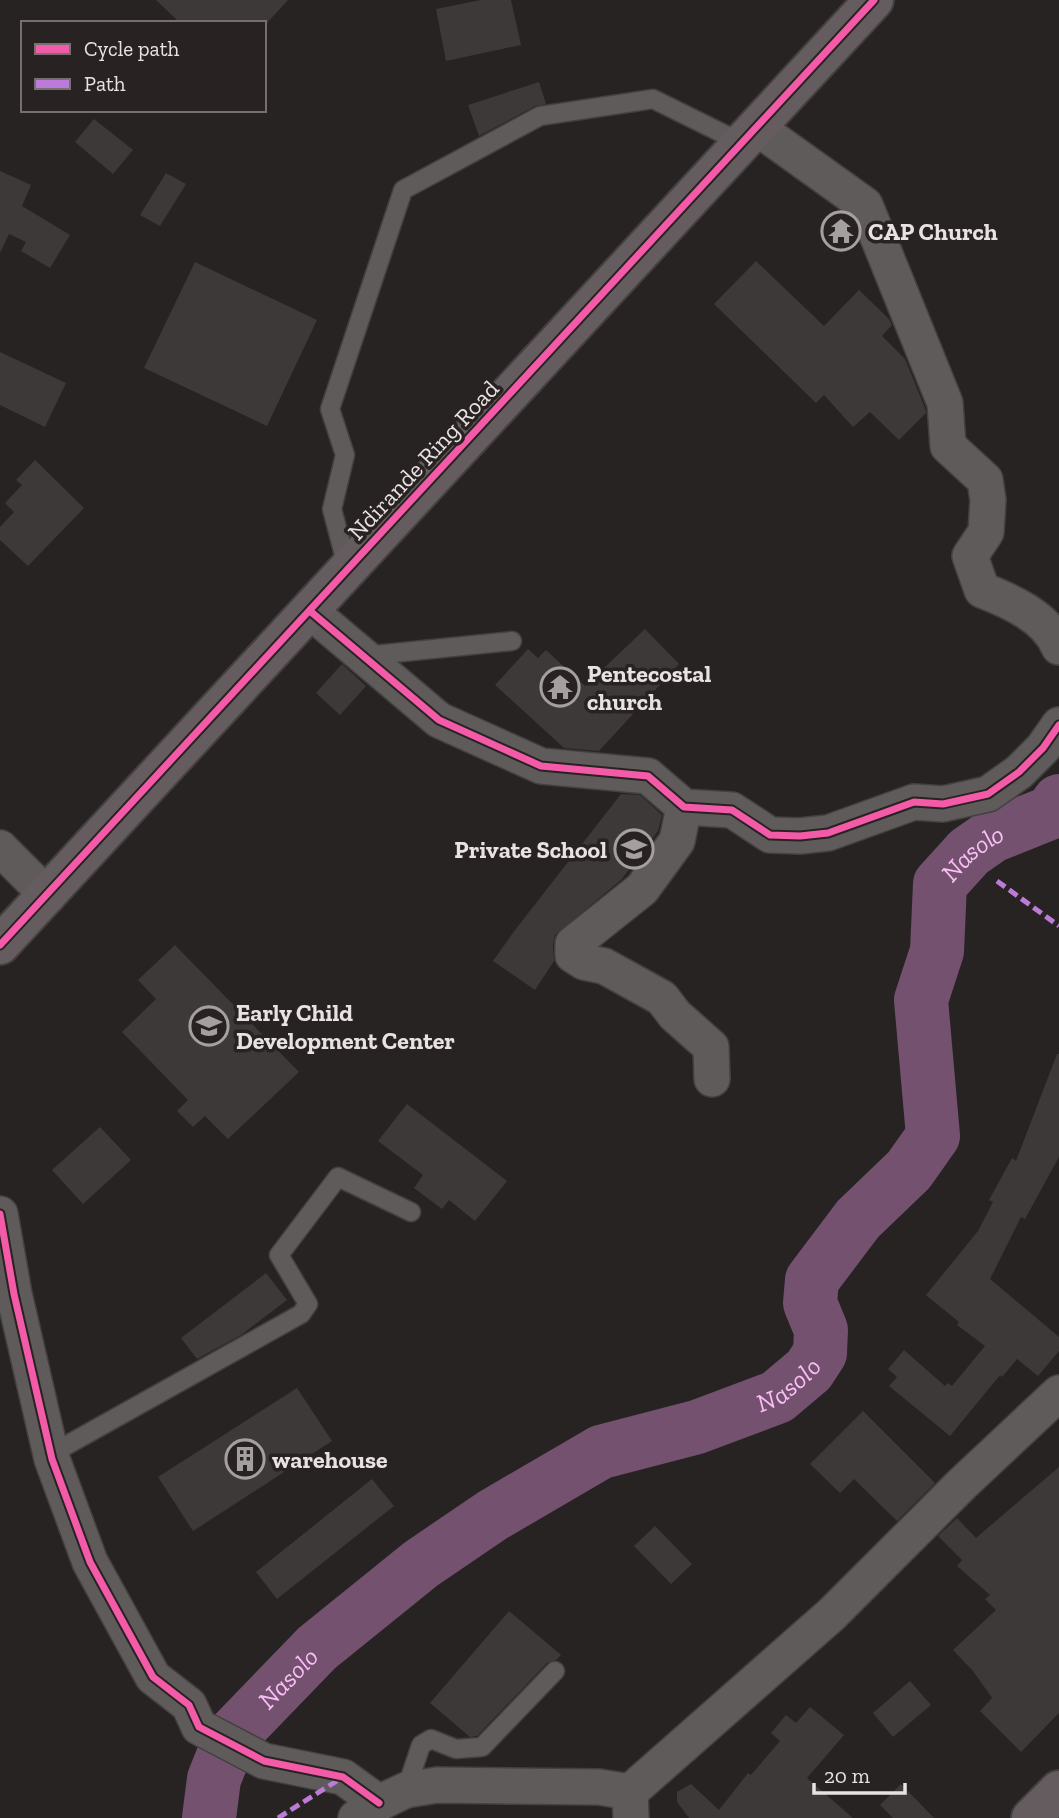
<svg xmlns="http://www.w3.org/2000/svg" width="1059" height="1818" font-family="'Zilla Slab',serif">
<rect width="100%" height="100%" fill="#282323"/>
<g fill="none" stroke-linecap="round" stroke-linejoin="round">
<g stroke="#73516f" stroke-width="54">
<path id="s1" d="M231,1737L317,1648L421,1564L493,1515L601,1452L697,1427L777,1397L809,1370L820,1353L821,1330L810,1303L812,1280L858,1219L909,1170L933,1136L921,1000L937,951L940,884L969,852L992,836L1052,812L1059,801"/>
<polyline points="209,1818 214,1779 226,1749"/>
</g>
</g>
<g fill="#3d3939">
<polygon points="156,0 288,0 267,23 180,23"/>
<polygon points="481,0 511,0 521,45 446,61 436,9"/>
<polygon points="539,82 546,104 535,106 479,136 468,105"/>
<polygon points="94,119 133,150 113,174 75,142"/>
<polygon points="0,171 31,185 22,206 70,235 50,268 21,251 26,242 9,234 0,253"/>
<polygon points="166,173 186,184 160,226 140,215"/>
<polygon points="756,261 824,326 859,290 889,319 892,325 882,336 905,359 925,408 926,413 899,440 870,412 853,427 824,395 816,403 714,304"/>
<polygon points="195,262 317,320 267,426 144,368"/>
<polygon points="0,352 66,383 45,427 0,405"/>
<polygon points="35,460 84,508 28,566 0,540 0,527 14,512 5,503 22,485 16,480"/>
<polygon points="645,629 679,664 599,751 564,748 495,685 528,649 538,658 546,650 585,686"/>
<polygon points="342,664 366,686 340,715 316,693"/>
<polygon points="621,794 640,795 662,815 658,831 621,880 555,935 553,944 554,961 535,990 493,961 515,930"/>
<polygon points="175,945 299,1072 228,1139 205,1116 193,1127 177,1111 188,1100 122,1032 156,999 138,980"/>
<polygon points="1057,1054 1059,1054 1059,1157 1025,1219 1021,1217 990,1279 1059,1337 1059,1351 1038,1376 1017,1359 1002,1377 1000,1375 950,1436 889,1386 897,1377 888,1369 904,1350 945,1386 948,1383 952,1386 985,1346 957,1325 959,1322 926,1295 978,1231 993,1202 989,1200 1012,1158 1016,1161"/>
<polygon points="407,1104 507,1181 475,1221 449,1200 442,1209 414,1188 423,1175 378,1141"/>
<polygon points="100,1127 131,1160 83,1204 52,1170"/>
<polygon points="266,1273 287,1300 241,1335 197,1359 181,1338"/>
<polygon points="297,1388 332,1441 193,1531 158,1477"/>
<polygon points="863,1411 935,1483 897,1521 854,1479 840,1493 810,1464"/>
<polygon points="1059,1467 1059,1713 1021,1752 980,1711 992,1698 973,1671 953,1650 996,1610 985,1599 990,1595 957,1566 962,1560 938,1536 957,1518 976,1538"/>
<polygon points="372,1479 394,1506 277,1599 256,1572"/>
<polygon points="655,1526 692,1564 671,1584 634,1546"/>
<polygon points="509,1611 561,1655 556,1660 547,1663 477,1736 470,1737 430,1703"/>
<polygon points="910,1681 931,1705 893,1737 873,1713"/>
<polygon points="810,1707 844,1735 807,1778 853,1818 689,1818 677,1802 677,1792 691,1784 719,1810 748,1773 751,1775 780,1741 771,1733 786,1715 796,1723"/>
<polygon points="901,1784 934,1818 893,1818 880,1805"/>
</g>
<g fill="none" stroke-linecap="round" stroke-linejoin="round">
<g stroke="#444040" stroke-width="21">
<g id="lane">
<polyline points="348,570 332,509 345,455 330,409 403,190 540,116 653,99 742,143"/>
<polyline points="364,656 512,641"/>
<polyline points="51,1454 301,1314 308,1304 279,1255 338,1177 411,1212"/>
<polyline points="406,1790 421,1745 431,1739 456,1749 482,1747 555,1671"/>
</g>
</g>
<g stroke="#444040" stroke-width="38">
<g id="street">
<path d="M756,127L865,205L945,403L948,446L985,480L988,500L986,532L970,556L982,590C1010,601 1047,617 1059,647"/>
<polyline points="310,611 439,720 541,766 648,776 684,807 732,810 770,835 800,836 828,833 914,802 943,804 988,794 1019,772 1043,748 1059,725"/>
<polyline points="684,807 677,841 642,889 573,944 573,955 584,962 604,966 662,998 675,1015 711,1047 712,1079"/>
<polyline points="0,848 48,896"/>
<polyline points="0,1214 14,1294 52,1459 90,1562 153,1677 189,1705 199,1727 264,1761 343,1777 379,1803"/>
<polyline points="356,1818 379,1803 406,1790 437,1785 599,1787 630,1792"/>
<polyline points="631,1818 630,1792 832,1614 962,1484 1059,1393"/>
</g>
</g>
<g stroke="#444040" stroke-width="42">
<g id="secondary">
<polyline points="0,945 874,0"/>
<polyline points="1031,1818 1059,1790"/>
</g>
</g>
<use href="#lane" stroke="#5f5b5b" stroke-width="18"/>
<use href="#street" stroke="#5f5b5b" stroke-width="35"/>
<use href="#secondary" stroke="#645c5e" stroke-width="38"/>
<g stroke="#bd7bd9" stroke-width="5" stroke-dasharray="10 5" stroke-linecap="butt">
<polyline points="997,881 1059,926"/>
<polyline points="278,1818 343,1777"/>
</g>
<g stroke="#292222" stroke-width="11">
<g id="cycleway">
<polyline points="310,611 439,720 541,766 648,776 684,807 732,810 770,835 800,836 828,833 914,802 943,804 988,794 1019,772 1043,748 1059,725"/>
<polyline points="0,945 874,0"/>
<polyline points="0,1214 14,1294 52,1459 90,1562 153,1677 189,1705 199,1727 264,1761 343,1777 379,1803"/>
</g>
</g>
<use href="#cycleway" stroke="#f35aa7" stroke-width="7"/>
</g>
<defs>
<g id="temple-ring" transform="scale(2.0125)"><circle r="9.5" fill="#292222" stroke="#a5a0a0" stroke-width="1.5"/><path d="M0-6L5-2H3V0L6.5 2.5H4V6H1.5V3h-3V6H-4V2.5H-6.5L-3 0V-2H-5Z" fill="#a5a0a0"/></g>
<g id="school-ring" transform="scale(2.0125)"><circle r="9.5" fill="#292222" stroke="#a5a0a0" stroke-width="1.5"/><path d="M0-5L7-2L0 1L-7-2ZM-4 1L0 2.5L4 1V4Q0 6-4 4Z" fill="#a5a0a0"/></g>
<g id="building-ring" transform="scale(2.0125)"><circle r="9.5" fill="#292222" stroke="#a5a0a0" stroke-width="1.5"/><path d="M-4-6H4V6H1V3H-1V6H-4ZM-2.5-4.3h1.7v1.8h-1.7ZM.8-4.3h1.7v1.8H.8ZM-2.5-1h1.7V.8h-1.7ZM.8-1h1.7V.8H.8Z" fill="#a5a0a0"/></g>
</defs>
<g fill-rule="evenodd">
<use href="#temple-ring" x="841" y="231"/>
<use href="#temple-ring" x="560" y="687"/>
<use href="#school-ring" x="634" y="849"/>
<use href="#school-ring" x="209" y="1026"/>
<use href="#building-ring" x="245" y="1459"/>
</g>
<g text-anchor="middle" dominant-baseline="central" stroke-width="7" stroke-linejoin="round" paint-order="stroke">
<g font-size="24" font-weight="bold" fill="#e8e3e3" stroke="#292222" text-anchor="start">
<text x="868" y="231">CAP Church</text>
<text x="587" y="673">Pentecostal<tspan x="587" dy="28">church</tspan></text>
<text x="607" y="849" text-anchor="end">Private School</text>
<text x="236" y="1012">Early Child<tspan x="236" dy="28">Development Center</tspan></text>
<text x="272" y="1459">warehouse</text>
</g>
<g font-size="24" fill="#e8e3e3" stroke="#292222">
<text transform="translate(423 460) rotate(-47)">Ndirande Ring Road</text>
</g>
<g font-size="26" font-style="italic" fill="#f9bef5" stroke="#292222">
<text stroke="none"><textPath href="#s1" startOffset="1281">Nasolo</textPath></text>
<text stroke="none"><textPath href="#s1" startOffset="670">Nasolo</textPath></text>
<text stroke="none"><textPath href="#s1" startOffset="82">Nasolo</textPath></text>
</g>
</g>
<rect x="21" y="21" width="245" height="91" fill="#292222" stroke="#756f6f" stroke-width="2"/>
<rect x="35" y="44" width="35" height="10" fill="#f35aa7" stroke="#756f6f" stroke-width="2"/>
<text x="84" y="56" font-size="21" fill="#e8e3e3">Cycle path</text>
<rect x="35" y="79" width="35" height="10" fill="#bd7bd9" stroke="#756f6f" stroke-width="2"/>
<text x="84" y="91" font-size="21" fill="#e8e3e3">Path</text>
<path d="M814 1783v10h91v-10" fill="none" stroke="#e8e3e3" stroke-width="3.5"/>
<text x="824" y="1783" font-size="21" fill="#e8e3e3" stroke="#292222" stroke-width="5" paint-order="stroke">20 m</text>
</svg>
